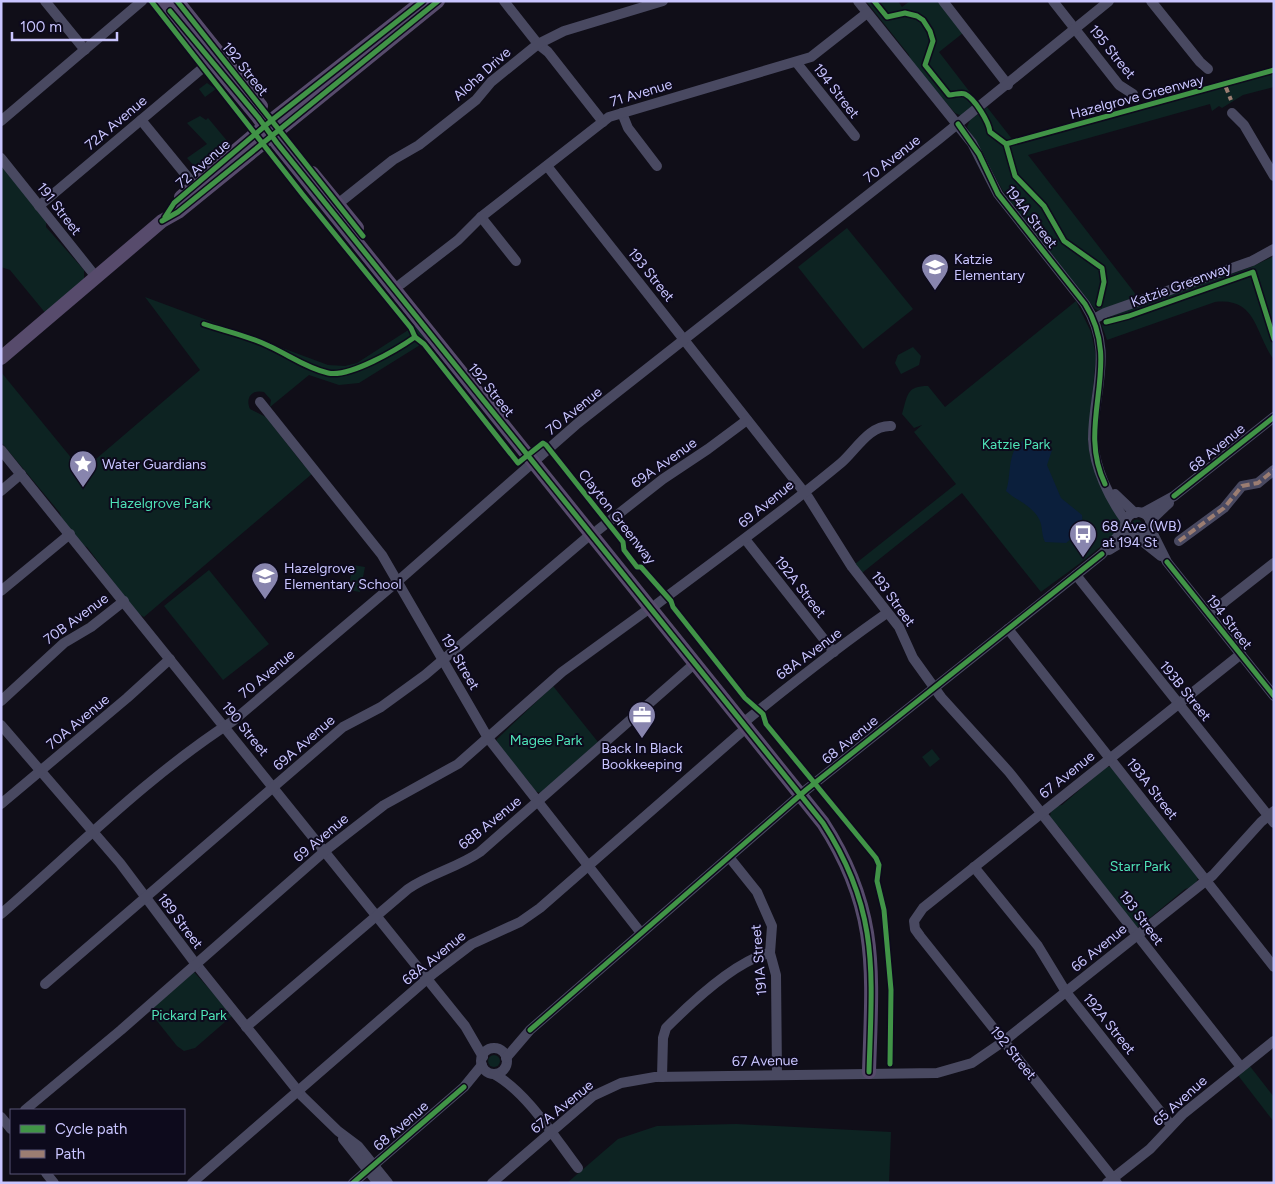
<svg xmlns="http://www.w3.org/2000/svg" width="1275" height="1184" font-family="Figtree,sans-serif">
<rect width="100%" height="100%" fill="#100e18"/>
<g fill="#0d2322">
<polygon points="866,1 898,1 902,7 910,1 938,1 963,33 939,52 979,104 962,116 955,113 910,61 909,55"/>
<polygon points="1274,67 1274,87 1243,95 1222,108 1219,106 1212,111 1210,104 1028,155 1137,296 1099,311 1095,309 1007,198 967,127 970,120 987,107 1012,139"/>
<polygon points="207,83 216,89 205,97 199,89"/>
<polygon points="200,116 206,120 208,118 228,142 198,167 195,167 187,158 207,144 187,123"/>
<polygon points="1,164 46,222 46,227 84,270 84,279 47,315 10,270 1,267"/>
<polygon points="847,228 913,309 863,349 798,267"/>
<path d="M1274,256V360C1255,334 1257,297 1215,302L1107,340L1102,326L1104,318L1251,267Z"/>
<path d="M145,297L328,365L345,366L357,363L416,325L428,340L359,383L339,385L309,375L270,407L271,400L264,392C252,389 245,398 250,409L266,417L302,463L313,473L144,617L137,613L87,547L82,545L61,517L60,513L1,442V372L82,471L200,370Z"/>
<path d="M1076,301L1091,332L1096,356L1088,440L1090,455L1099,483L1122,521C1119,538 1058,579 1041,592L962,493L862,573L855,564L956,484L914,432L922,425L914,428L902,414C908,395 906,386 928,386L945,407Z"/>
<polygon points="913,347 921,356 919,365 901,374 895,363 898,355"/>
<circle cx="1137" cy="525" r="5.5"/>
<polygon points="353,565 365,567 360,592 348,590"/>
<polygon points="209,570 269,644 223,680 164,606"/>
<polygon points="553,686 598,742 541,793 534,791 529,782 496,743 497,739"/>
<polygon points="932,749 940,759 930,767 922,757"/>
<path d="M1106,767H1111L1198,877C1197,885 1192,887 1185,889L1139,927H1136L1059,827L1050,818C1050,810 1054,806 1062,805Z"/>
<polygon points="194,972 233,1015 195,1048 184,1051 177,1046 149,1011"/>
<circle cx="494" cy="1061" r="6"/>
<polygon points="1249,1065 1274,1097 1274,1122 1237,1074"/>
<polygon points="736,1124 891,1132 889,1183 567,1183 618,1139 657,1126"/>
</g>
<path fill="#0b1f3c" d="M1025,440C1036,441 1046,438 1052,450L1047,465L1061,498L1082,515L1083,529L1066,543L1045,542C1041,534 1043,526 1039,519C1032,505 1015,500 1006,491C1012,476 1006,448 1025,440Z"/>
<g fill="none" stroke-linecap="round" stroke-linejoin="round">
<g stroke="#494961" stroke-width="10">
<polyline points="45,1 85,50"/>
<polyline points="504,1 538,44 548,52 603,122"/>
<path d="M858,1L972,143L998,194L1085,304C1115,351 1093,389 1093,439C1094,467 1109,498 1126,521"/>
<polyline points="943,1 1008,85"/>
<polyline points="1053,1 1119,85 1133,94"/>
<polyline points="1151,1 1200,62 1208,69"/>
<polyline points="796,62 855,136"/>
<polyline points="622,113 628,128 657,166"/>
<polyline points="1232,113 1244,125 1274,176"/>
<polyline points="141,120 195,186"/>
<polyline points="1,121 142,1"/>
<polyline points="1,158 96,277"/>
<polyline points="547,166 808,497 852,567 899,627 913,658 941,697 1009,772 1241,1067"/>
<polyline points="339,203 393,160 419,145 476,100 491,82 538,44 564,31 663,1"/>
<polyline points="39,206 211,61"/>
<polyline points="481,217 516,261"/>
<polyline points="401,284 458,240 481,217 609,117 811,57 867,13"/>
<polyline points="1094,319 1105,313 1252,261 1274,249"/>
<polyline points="260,402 382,555 488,738 641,933"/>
<polyline points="1,450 465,1026 483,1057"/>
<polyline points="1,491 21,474"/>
<polyline points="1115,494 1135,513"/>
<circle cx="1138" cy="525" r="13"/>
<polyline points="1143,513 1174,496 1274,417"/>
<polyline points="1150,521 1169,503"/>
<polyline points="1150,528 1167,562 1274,696"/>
<polyline points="598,530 663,479 708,449 747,420"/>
<polyline points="1137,537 1161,556"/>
<polyline points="745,539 834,652"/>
<polyline points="1179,541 1224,508 1242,486 1258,483 1274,470"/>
<polyline points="1109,550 1132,536"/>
<polyline points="1076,575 1274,823"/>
<polyline points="1,591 70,534"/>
<path d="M657,604C718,558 781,513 841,463C856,450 869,425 891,426"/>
<polyline points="1209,614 1274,563"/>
<polyline points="1008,629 1274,967"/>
<polyline points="1,701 64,643 91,627 124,601"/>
<path d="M748,719C794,682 839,646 887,613"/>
<polyline points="1,725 120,863 195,963 302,1096 338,1131 358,1146 388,1183"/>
<polyline points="1,804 127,698 170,659"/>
<polyline points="729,857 757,892 772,926 770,953 776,975 777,1074"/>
<polyline points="974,867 1038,946 1066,992 1171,1125"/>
<path d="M1,914C76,849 149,775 233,721L398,581L578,423L939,139L1109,1"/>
<polyline points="45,984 343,727 381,707 425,675 591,534"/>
<path d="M246,1027L408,889C431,873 457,868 480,852L694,664"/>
<circle cx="494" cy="1061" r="13"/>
<polyline points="506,1058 530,1030 806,790 1076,575 1102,554 1125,528"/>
<path d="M494,1074C527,1092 555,1138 578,1168"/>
<path d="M662,1077L663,1038L666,1028C690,1004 736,960 770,953"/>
<polyline points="25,1110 121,1030 326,850 384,805 458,764 562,672 650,608"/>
<polyline points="1,1117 11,1129"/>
<polyline points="343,1139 378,1183"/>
<polyline points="46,1173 54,1183"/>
<polyline points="192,1183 434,973 472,944 520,922 540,908 746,728"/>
<polyline points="353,1183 464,1087 482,1065"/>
<polyline points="492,1183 593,1096 621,1083 655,1077 937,1073 972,1063 1004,1041 1213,875 1261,822 1274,811"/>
<polyline points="1107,1183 1150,1149 1183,1114 1274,1041"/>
<polyline points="1117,1183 920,936 915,929 914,921 923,908 1241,654"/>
</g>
<g stroke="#574b6c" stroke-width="14">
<path d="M162,1L258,117L277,143L823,823C880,911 872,973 869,1072"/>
<polyline points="177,1 261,106"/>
<polyline points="312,173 357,228"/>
<polyline points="181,197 272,120 423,1"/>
<polyline points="1,358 162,221 178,212 438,1"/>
</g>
<g stroke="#9b7d72" stroke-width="4" stroke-dasharray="8 4" stroke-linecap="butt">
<polyline points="1225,85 1231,100"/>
<polyline points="1179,541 1224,508 1242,486 1258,483 1274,470"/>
</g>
<g stroke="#0d0a1c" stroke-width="8">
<g id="cycleway">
<polyline points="151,1 303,195 411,328 415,337 424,344 518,463 543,443 546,445 623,542 624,550 637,567 641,567 671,601 673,607 745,698 763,714 766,724 876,858 879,865 877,881 884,910 891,990 890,1064"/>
<polyline points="177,1 363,236"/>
<path d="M874,1L887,17L905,13L917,16L923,20L930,31L933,41L925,65L949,95C954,95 961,92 965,94C975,99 989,122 990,132L1006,144L1015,176L1044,206L1064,241L1102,268L1104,282L1099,304"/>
<path d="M170,11L258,117L277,143L823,823C880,911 872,973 869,1072"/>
<path d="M958,124L979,154L998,194L1085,304C1124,365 1075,422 1105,484"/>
<polyline points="1006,144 1274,70"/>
<polyline points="165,217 174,203 272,120 423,1"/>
<polyline points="162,221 178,212 438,1"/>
<polyline points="1106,322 1129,316 1253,272 1274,339"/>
<path d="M204,324C225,331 249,336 269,346C289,355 306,368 328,373C349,378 398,349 415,337"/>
<polyline points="1174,496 1274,417"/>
<polyline points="1167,562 1274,696"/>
<polyline points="530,1030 806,790 1102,554"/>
<polyline points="353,1183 464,1087"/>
</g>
</g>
<use href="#cycleway" stroke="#419447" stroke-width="5"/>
</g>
<defs>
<g id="school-pin" transform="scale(1.4375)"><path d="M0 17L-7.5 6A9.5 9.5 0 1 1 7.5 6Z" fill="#8885ae" stroke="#0d0a1c"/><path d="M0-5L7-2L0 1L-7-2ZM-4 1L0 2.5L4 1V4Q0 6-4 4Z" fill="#fff"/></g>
<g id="sight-pin" transform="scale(1.4375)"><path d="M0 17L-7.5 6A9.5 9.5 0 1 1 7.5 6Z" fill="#8885ae" stroke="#0d0a1c"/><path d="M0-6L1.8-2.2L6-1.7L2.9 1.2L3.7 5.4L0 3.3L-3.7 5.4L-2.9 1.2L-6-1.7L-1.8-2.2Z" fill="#fff"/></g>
<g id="bus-pin" transform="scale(1.4375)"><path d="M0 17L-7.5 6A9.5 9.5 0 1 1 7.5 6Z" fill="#8885ae" stroke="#0d0a1c"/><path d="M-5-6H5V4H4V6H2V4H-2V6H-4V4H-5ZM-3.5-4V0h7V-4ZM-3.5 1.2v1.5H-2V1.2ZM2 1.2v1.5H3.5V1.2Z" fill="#fff"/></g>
<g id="office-pin" transform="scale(1.4375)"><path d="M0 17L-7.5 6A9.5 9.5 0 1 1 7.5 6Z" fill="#8885ae" stroke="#0d0a1c"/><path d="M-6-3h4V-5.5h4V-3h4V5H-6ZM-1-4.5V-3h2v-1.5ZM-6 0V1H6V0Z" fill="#fff"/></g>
</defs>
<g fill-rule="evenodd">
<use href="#school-pin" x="935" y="267"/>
<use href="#sight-pin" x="83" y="464"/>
<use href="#bus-pin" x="1083" y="534"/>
<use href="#school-pin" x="265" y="576"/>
<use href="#office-pin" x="642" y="715"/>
</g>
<g text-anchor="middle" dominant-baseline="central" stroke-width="4" stroke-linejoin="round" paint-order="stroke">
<g font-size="14" fill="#c9c5ff" stroke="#0d0a1c">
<text transform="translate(1112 52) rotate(51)">195 Street</text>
<text transform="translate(245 69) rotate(51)">192 Street</text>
<text transform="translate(482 74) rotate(-42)">Aloha Drive</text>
<text transform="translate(836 91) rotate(52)">194 Street</text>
<text transform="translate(641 93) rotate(-17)">71 Avenue</text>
<text transform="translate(1137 97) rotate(-15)">Hazelgrove Greenway</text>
<text transform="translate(116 123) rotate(-40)">72A Avenue</text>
<text transform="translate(892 159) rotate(-38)">70 Avenue</text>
<text transform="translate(203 164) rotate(-41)">72 Avenue</text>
<text transform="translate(59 209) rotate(52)">191 Street</text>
<text transform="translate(1031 217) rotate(52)">194A Street</text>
<text transform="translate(651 275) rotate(51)">193 Street</text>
<text transform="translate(1181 285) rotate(-20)">Katzie Greenway</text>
<text transform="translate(491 390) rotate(51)">192 Street</text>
<text transform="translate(574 411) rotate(-39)">70 Avenue</text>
<text transform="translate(1217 448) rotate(-39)">68 Avenue</text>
<text transform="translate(664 463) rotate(-35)">69A Avenue</text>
<text transform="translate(766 504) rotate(-39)">69 Avenue</text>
<text transform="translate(617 517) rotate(52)">Clayton Greenway</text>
<text transform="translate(800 587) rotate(52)">192A Street</text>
<text transform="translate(893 599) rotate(54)">193 Street</text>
<text transform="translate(76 619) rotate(-36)">70B Avenue</text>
<text transform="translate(1229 622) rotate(52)">194 Street</text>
<text transform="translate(809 654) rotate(-36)">68A Avenue</text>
<text transform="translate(460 662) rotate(60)">191 Street</text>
<text transform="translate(267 674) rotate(-40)">70 Avenue</text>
<text transform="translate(1185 691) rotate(51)">193B Street</text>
<text transform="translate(78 722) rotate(-40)">70A Avenue</text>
<text transform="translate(245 729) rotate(51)">190 Street</text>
<text transform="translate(850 740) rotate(-39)">68 Avenue</text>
<text transform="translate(304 743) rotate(-41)">69A Avenue</text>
<text transform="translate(1067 775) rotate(-39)">67 Avenue</text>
<text transform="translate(1152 789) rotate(52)">193A Street</text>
<text transform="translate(490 823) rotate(-39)">68B Avenue</text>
<text transform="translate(321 838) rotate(-40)">69 Avenue</text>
<text transform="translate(1141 918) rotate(53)">193 Street</text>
<text transform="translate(180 921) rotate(53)">189 Street</text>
<text transform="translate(1099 948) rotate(-39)">66 Avenue</text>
<text transform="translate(434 958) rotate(-39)">68A Avenue</text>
<text transform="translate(759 960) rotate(-95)">191A Street</text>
<text transform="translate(1109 1024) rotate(51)">192A Street</text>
<text transform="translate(1013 1053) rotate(51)">192 Street</text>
<text transform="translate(765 1061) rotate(-1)">67 Avenue</text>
<text transform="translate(1180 1101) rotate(-42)">65 Avenue</text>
<text transform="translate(562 1107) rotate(-39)">67A Avenue</text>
<text transform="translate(401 1126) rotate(-41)">68 Avenue</text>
</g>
<g font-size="14" fill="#c9c5ff" stroke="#0d0a1c" text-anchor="start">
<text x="954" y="259">Katzie<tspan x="954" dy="16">Elementary</tspan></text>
<text x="102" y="464">Water Guardians</text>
<text x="1102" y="526">68 Ave (WB)<tspan x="1102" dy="16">at 194 St</tspan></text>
<text x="284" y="568">Hazelgrove<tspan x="284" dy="16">Elementary School</tspan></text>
<text x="642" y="748" text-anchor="middle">Back In Black<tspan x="642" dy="16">Bookkeeping</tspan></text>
</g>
<g font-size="14" fill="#4ee2b7" stroke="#0d0a1c">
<text x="1016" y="444">Katzie Park</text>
<text x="160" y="503">Hazelgrove Park</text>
<text x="546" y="740">Magee Park</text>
<text x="1140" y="866">Starr Park</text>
<text x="189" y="1015">Pickard Park</text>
</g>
</g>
<rect width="1275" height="1184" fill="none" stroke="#c9c5ff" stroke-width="5"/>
<rect x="10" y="1109" width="175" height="65" fill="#0d0a1c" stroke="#585577"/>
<rect x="20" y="1125" width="25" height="8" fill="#419447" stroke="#585577"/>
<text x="55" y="1134" font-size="15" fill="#c9c5ff">Cycle path</text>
<rect x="20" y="1150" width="25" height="8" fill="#9b7d72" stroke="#585577"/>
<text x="55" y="1159" font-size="15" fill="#c9c5ff">Path</text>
<path d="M12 32v8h105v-8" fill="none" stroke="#c9c5ff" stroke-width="2.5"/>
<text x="20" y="32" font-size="15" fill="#c9c5ff" stroke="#0d0a1c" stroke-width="4" paint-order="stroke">100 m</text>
</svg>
